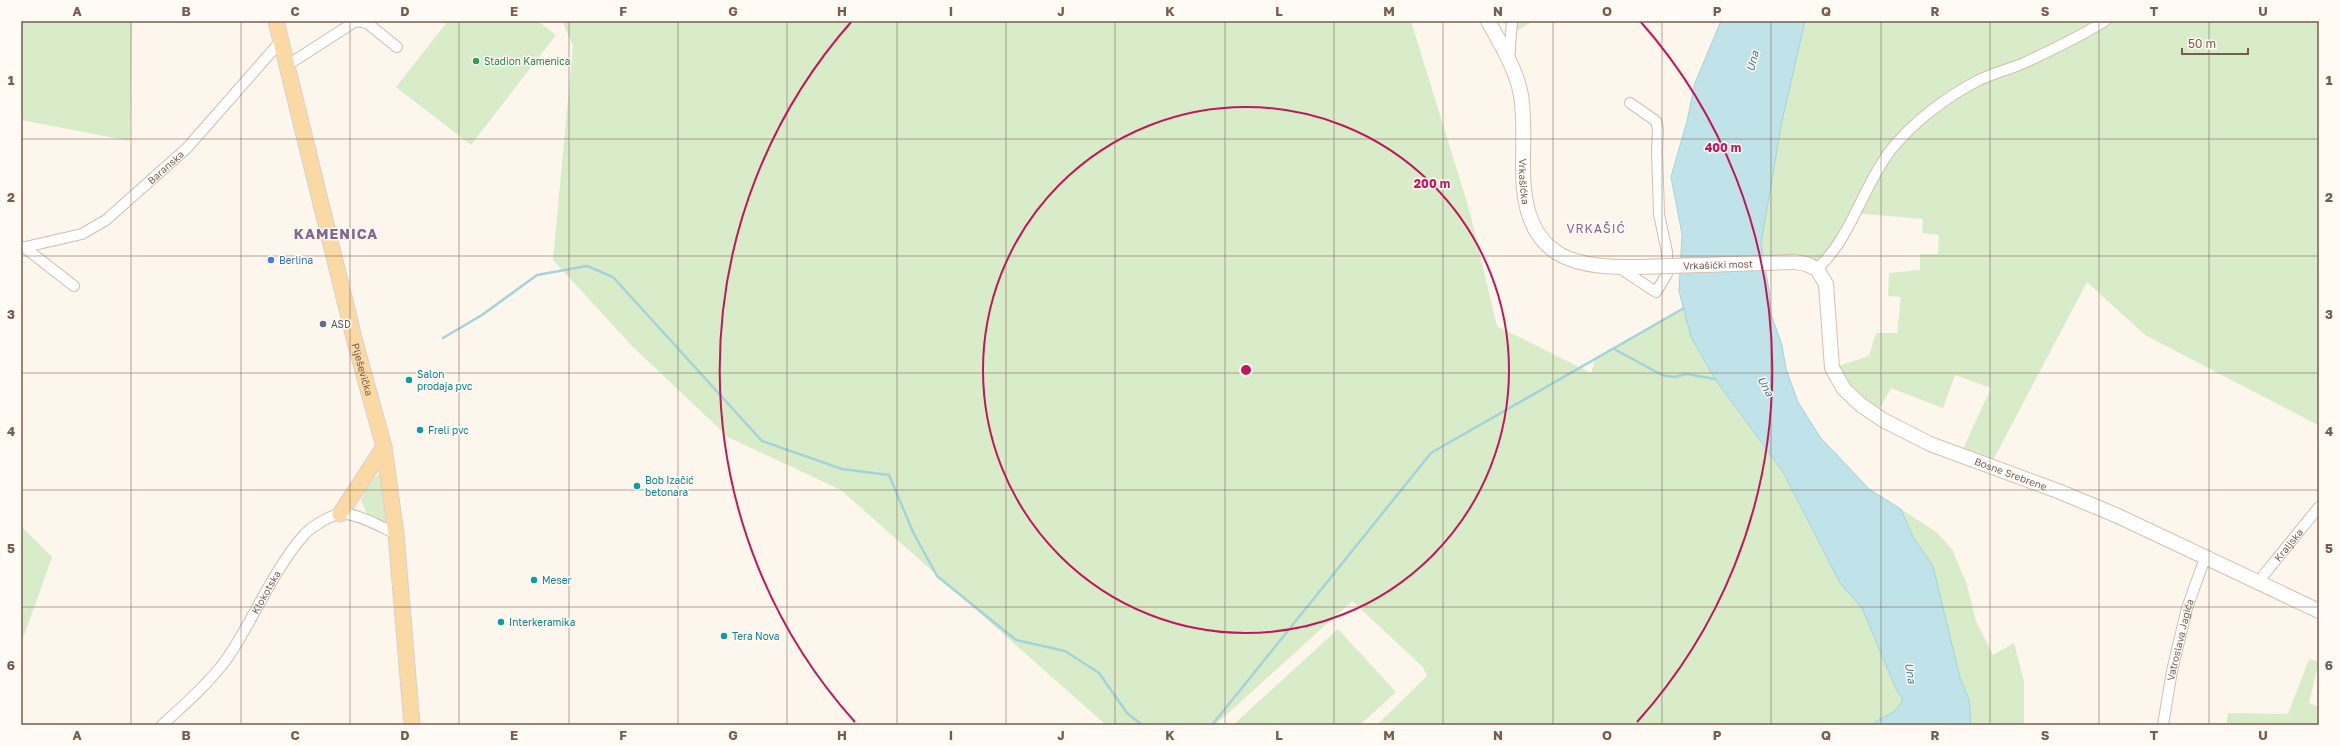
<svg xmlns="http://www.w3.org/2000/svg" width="2340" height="746" font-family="'Golos Text',sans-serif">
<rect width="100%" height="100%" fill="#fdf6ec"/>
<g fill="#d8ecc9">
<polygon points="21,21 132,21 130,141 21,120"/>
<polygon points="448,21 538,21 556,35 471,145 396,87"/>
<polygon points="562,21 1411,21 1469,209 1497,326 1591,373 1596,358 1684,308 1691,337 1715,379 1783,472 1840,583 1862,608 1896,689 1903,700 1895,711 1875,722 1874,725 1377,725 1427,676 1423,667 1352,601 1215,725 1106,725 841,490 728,437 633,347 553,260 573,46"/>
<polygon points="1512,21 1533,21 1512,34"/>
<polygon points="1805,21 2319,21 2318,425 2145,335 2087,282 1990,466 1960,455 1991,388 1955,375 1943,408 1891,388 1876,415 1832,368 1869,356 1876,333 1897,333 1901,297 1888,296 1889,273 1920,270 1920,254 1938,254 1939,235 1922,233 1923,219 1854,213 1817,269 1760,264 1761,245 1782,121"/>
<polygon points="381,472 389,528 368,516 361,500 369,483"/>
<polygon points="1901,509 1936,532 1952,549 1967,585 1976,621 1993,655 2014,643 2024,682 2024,725 1971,725 1969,699 1960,678 1933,566 1913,537"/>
<polygon points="21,526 52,557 21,644"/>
<polygon points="1338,629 1396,692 1360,725 1233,725"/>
<polygon points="2309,659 2319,662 2309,703 2319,707 2319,725 2226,725 2228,713 2288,714"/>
</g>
<polygon fill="#bfe3e8" stroke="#a5d3da" points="1721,21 1805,21 1782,121 1761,244 1769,290 1771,314 1782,345 1786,369 1798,402 1820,437 1869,489 1901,509 1913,537 1933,566 1960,678 1969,699 1971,725 1874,725 1875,722 1895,711 1903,700 1896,689 1862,608 1840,583 1783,472 1715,379 1691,337 1679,291 1682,234 1671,177 1687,121 1695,83"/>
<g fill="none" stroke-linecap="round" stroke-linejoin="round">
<g stroke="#a5d3da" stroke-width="2.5">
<polyline points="443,338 482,315 537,275 587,266 613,277 762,441 842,469 889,475 913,532 937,576 1016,640 1065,651 1099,673 1127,713 1142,725"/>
<polyline points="1614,349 1662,375 1674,377 1687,374 1715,379"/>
<polyline points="1212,725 1431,453 1684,308"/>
</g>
<g stroke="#d1beb0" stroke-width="12">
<g id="street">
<polyline points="357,21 367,23 397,47"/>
<polyline points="1509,61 1512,21"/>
<polyline points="286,66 356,21"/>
<polyline points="24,247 74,286"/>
<path id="s1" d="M21,248L82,234L106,220L187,148L280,42"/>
<polyline points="1618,267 1656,292 1667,274 1667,252 1659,214 1657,151 1658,129 1656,121 1630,103"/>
<path d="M1817,269C1851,238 1862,188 1890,151C1912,123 1947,96 1979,80C1994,73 2010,69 2024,63C2052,50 2079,37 2105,21"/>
<path id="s2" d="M2258,582L2319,507"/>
<path id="s3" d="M162,725C184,705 208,684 226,660C253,621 272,572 303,536C311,527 327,517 339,514C354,511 383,528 396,534"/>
<path id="s4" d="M2163,725L2172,671L2187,608L2205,558"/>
</g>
</g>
<g stroke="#d6c0b0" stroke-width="16">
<g id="secondary">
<path id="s5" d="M1488,21C1501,44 1516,69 1521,95C1526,127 1521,158 1524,189C1531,261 1579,268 1640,267"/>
<path id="s6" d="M1795,262L1806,264L1817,269L1826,284L1832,368L1844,389L1861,405L1883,420L1930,444L2058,491L2118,516L2319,611"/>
</g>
</g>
<g stroke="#dad1cd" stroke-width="17">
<g id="primary">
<path id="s7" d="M276,21L355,342L384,447L396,534L412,725"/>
<polyline points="340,514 384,447"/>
</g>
</g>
<use href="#street" stroke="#fff" stroke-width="10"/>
<use href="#secondary" stroke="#fff" stroke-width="14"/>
<use href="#primary" stroke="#fbd9a5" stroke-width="15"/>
<g stroke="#d6c0b0" stroke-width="16" stroke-linecap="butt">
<g id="secondary-bridge">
<path id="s8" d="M1640,267L1795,262"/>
</g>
</g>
<use href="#secondary-bridge" stroke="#fff" stroke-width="14"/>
</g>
<path fill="none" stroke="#7a5c4d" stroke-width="1" stroke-opacity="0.55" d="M131,21V725M241,21V725M350,21V725M459,21V725M569,21V725M678,21V725M787,21V725M897,21V725M1006,21V725M1115,21V725M1225,21V725M1334,21V725M1443,21V725M1553,21V725M1662,21V725M1771,21V725M1881,21V725M1990,21V725M2099,21V725M2209,21V725M21,139H2319M21,256H2319M21,373H2319M21,490H2319M21,607H2319"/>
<g fill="none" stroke="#c2185b" stroke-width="2">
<circle cx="1246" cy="370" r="263"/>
<path d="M855 722A526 526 0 0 1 852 21M1640 21A526 526 0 0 1 1637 722"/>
</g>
<circle fill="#2e9e5b" stroke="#fffaf3" stroke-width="1.5" cx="476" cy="61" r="4"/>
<circle fill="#3f7fe0" stroke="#fffaf3" stroke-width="1.5" cx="271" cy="260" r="4"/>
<circle fill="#5c6f8a" stroke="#fffaf3" stroke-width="1.5" cx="323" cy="324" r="4"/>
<g fill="#0f9aa8" stroke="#fffaf3" stroke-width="1.5">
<circle cx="409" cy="380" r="4"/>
<circle cx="420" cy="430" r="4"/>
<circle cx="637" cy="486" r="4"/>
<circle cx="534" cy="580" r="4"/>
<circle cx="501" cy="622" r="4"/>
<circle cx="724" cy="636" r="4"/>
</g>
<g text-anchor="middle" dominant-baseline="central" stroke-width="3" stroke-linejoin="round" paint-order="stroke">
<g font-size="10" fill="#27864d" stroke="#fffaf3" text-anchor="start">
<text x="484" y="61">Stadion Kamenica</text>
</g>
<g font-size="10" fill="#7a5c4d" stroke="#fffaf3">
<text stroke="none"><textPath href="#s1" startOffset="170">Baranska</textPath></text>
<text stroke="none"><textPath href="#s5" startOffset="168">Vrkašićka</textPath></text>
<text stroke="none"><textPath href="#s8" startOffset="78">Vrkašićki most</textPath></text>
<text stroke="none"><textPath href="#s7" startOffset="359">Plješevička</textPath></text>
<text stroke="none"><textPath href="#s6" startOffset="338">Bosne Srebrene</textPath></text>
<text stroke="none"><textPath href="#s2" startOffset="48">Kraljska</textPath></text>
<text stroke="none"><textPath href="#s3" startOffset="170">Klokotska</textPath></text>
<text stroke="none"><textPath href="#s4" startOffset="87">Vatroslava Jagića</textPath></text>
</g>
<g font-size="10" fill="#366cbe" stroke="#fffaf3" text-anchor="start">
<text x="279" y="260">Berlina</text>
</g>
<g font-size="10" fill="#4e5e75" stroke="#fffaf3" text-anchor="start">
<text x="331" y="324">ASD</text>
</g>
<g font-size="10" fill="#0d838f" stroke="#fffaf3" text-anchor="start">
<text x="417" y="374">Salon<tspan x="417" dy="12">prodaja pvc</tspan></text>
<text x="428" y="430">Freli pvc</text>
<text x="645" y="480">Bob Izačić<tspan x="645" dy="12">betonara</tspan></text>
<text x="542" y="580">Meser</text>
<text x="509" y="622">Interkeramika</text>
<text x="732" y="636">Tera Nova</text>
</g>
<g font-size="11" font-style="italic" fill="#437c86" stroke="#fffaf3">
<text transform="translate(1752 61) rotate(-76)">Una</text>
<text transform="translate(1766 386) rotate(61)">Una</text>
<text transform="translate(1911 673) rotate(80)">Una</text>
</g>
<g font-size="12" letter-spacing="1" fill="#846695" stroke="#fffaf3">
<text x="1596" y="228">VRKAŠIĆ</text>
</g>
<g font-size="14" font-weight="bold" letter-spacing="1" fill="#846695" stroke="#fffaf3">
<text x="336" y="233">KAMENICA</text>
</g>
</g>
<circle cx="1246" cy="370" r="6" fill="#c2185b" stroke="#fffaf3" stroke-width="2"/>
<g font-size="12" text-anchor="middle" font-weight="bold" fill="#c2185b" stroke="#fffaf3" stroke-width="3" stroke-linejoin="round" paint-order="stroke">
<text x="1723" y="152">400 m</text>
<text x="1432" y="188">200 m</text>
</g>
<rect width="2340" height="746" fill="none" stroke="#fffaf3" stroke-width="44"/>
<path d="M2182 48v6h66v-6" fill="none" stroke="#7a5c4d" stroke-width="2"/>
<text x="2188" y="48" font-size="12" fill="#7a5c4d" stroke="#fffaf3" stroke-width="3" paint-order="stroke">50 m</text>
<rect x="22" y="22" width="2296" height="702" fill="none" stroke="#7a5c4d" stroke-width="1.5"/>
<g font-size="13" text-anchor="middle" font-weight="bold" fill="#7a5c4d">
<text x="77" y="16">A</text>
<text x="186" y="16">B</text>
<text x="295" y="16">C</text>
<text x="405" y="16">D</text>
<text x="514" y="16">E</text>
<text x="623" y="16">F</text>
<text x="733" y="16">G</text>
<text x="842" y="16">H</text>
<text x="951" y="16">I</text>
<text x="1061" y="16">J</text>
<text x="1170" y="16">K</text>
<text x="1279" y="16">L</text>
<text x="1389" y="16">M</text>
<text x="1498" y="16">N</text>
<text x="1607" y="16">O</text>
<text x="1717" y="16">P</text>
<text x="1826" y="16">Q</text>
<text x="1935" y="16">R</text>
<text x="2045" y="16">S</text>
<text x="2154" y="16">T</text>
<text x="2263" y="16">U</text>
<text x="11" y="85">1</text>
<text x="2329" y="85">1</text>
<text x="11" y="202">2</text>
<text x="2329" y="202">2</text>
<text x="11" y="319">3</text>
<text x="2329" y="319">3</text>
<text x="11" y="436">4</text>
<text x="2329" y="436">4</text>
<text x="11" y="553">5</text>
<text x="2329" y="553">5</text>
<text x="11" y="670">6</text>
<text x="2329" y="670">6</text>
<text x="77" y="740">A</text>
<text x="186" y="740">B</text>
<text x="295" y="740">C</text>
<text x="405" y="740">D</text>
<text x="514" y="740">E</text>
<text x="623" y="740">F</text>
<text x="733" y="740">G</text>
<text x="842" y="740">H</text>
<text x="951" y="740">I</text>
<text x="1061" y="740">J</text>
<text x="1170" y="740">K</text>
<text x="1279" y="740">L</text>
<text x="1389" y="740">M</text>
<text x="1498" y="740">N</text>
<text x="1607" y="740">O</text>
<text x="1717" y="740">P</text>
<text x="1826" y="740">Q</text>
<text x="1935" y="740">R</text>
<text x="2045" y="740">S</text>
<text x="2154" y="740">T</text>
<text x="2263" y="740">U</text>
</g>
</svg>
